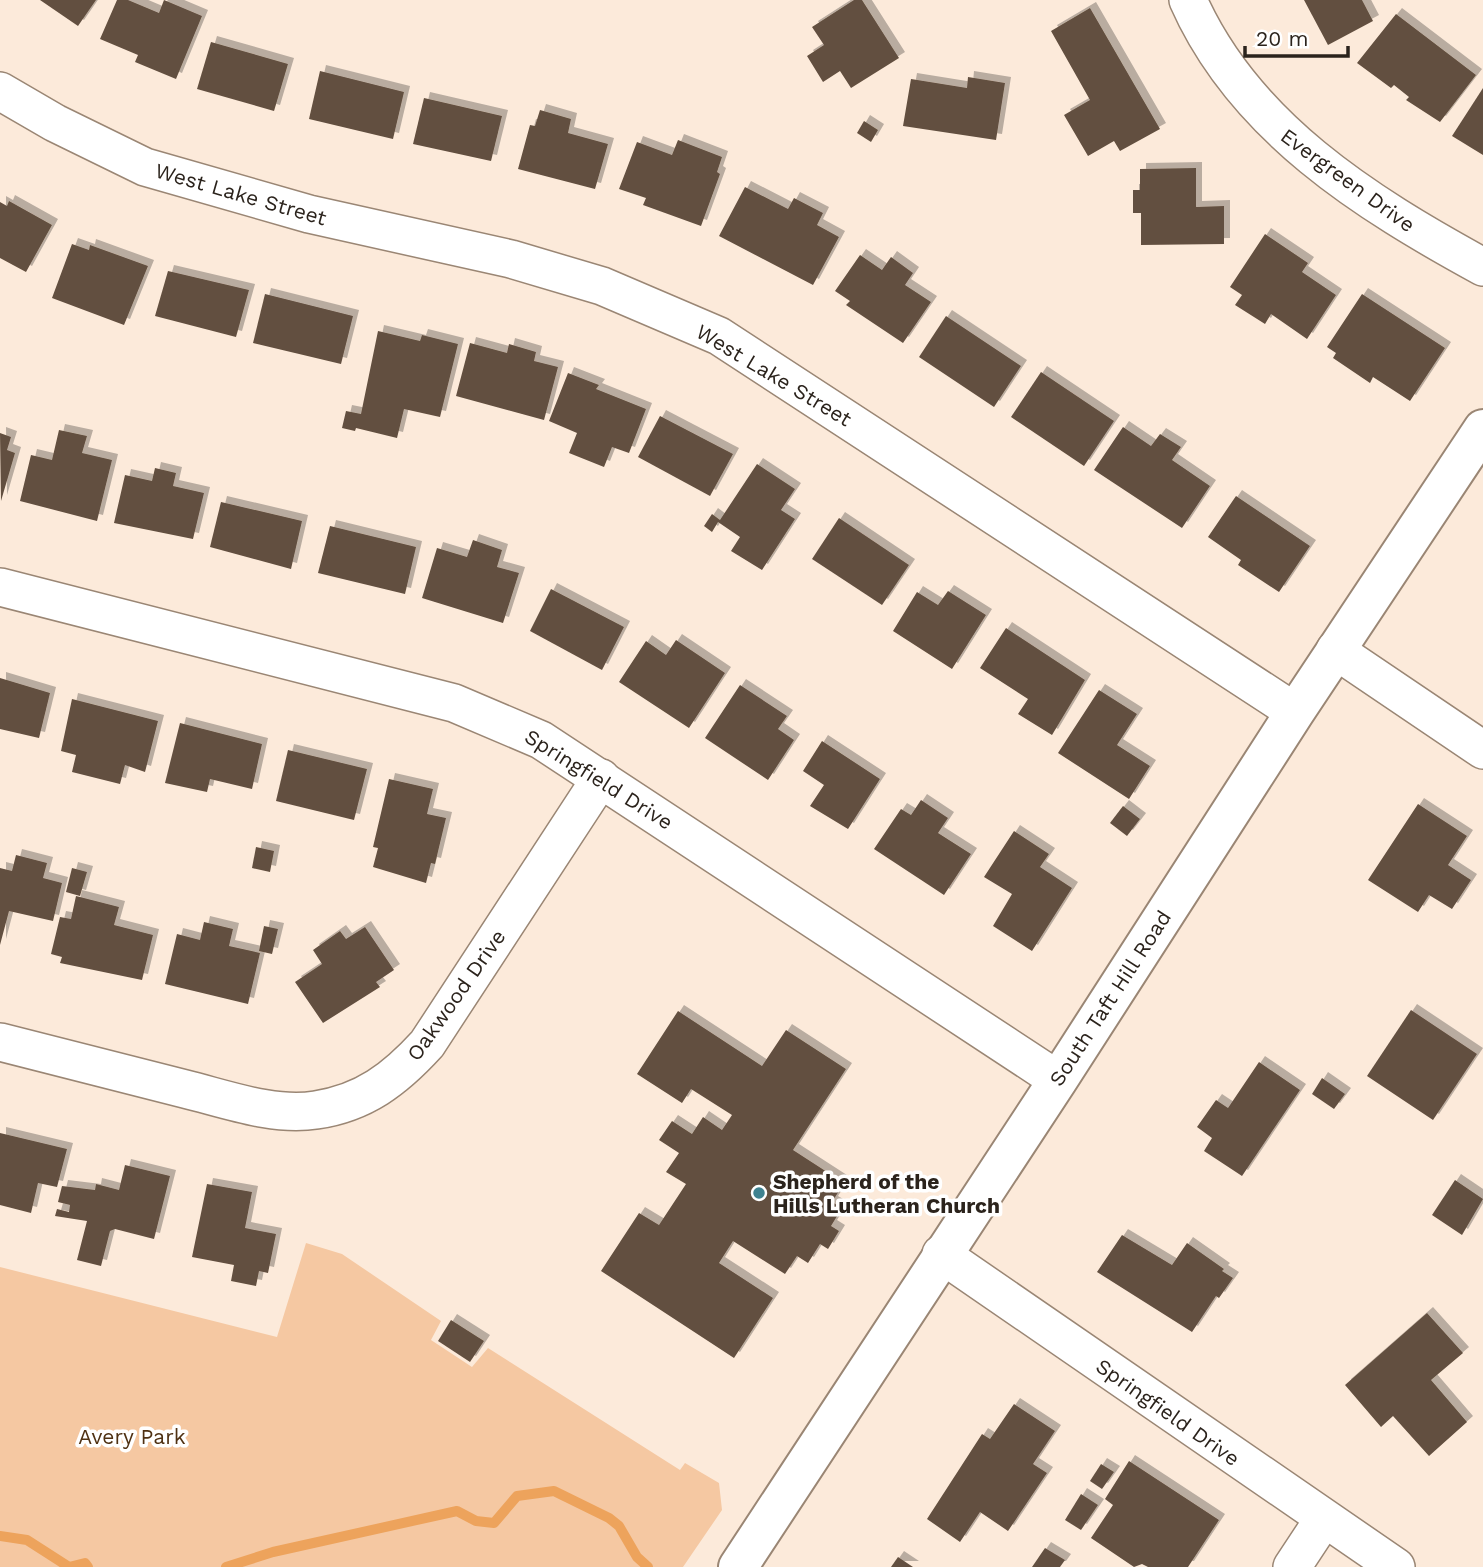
<svg xmlns="http://www.w3.org/2000/svg" width="1483" height="1567" font-family="'Work Sans',sans-serif">
<defs>
<filter id="shadow"><feDropShadow dx="6" dy="-6" stdDeviation="0" flood-color="#0004"/></filter>
</defs>
<rect width="100%" height="100%" fill="#fceada"/>
<polygon fill="#f5c8a2" points="306,1243 342,1254 441,1321 431,1340 472,1367 488,1348 680,1470 685,1463 719,1483 722,1510 683,1567 0,1567 0,1267 277,1337"/>
<g fill="none" stroke-linecap="round" stroke-linejoin="round">
<g stroke="#eda35c" stroke-width="10">
<polyline points="0,1536 27,1540 69,1567"/>
<polyline points="69,1567 85,1563 88,1567"/>
<polyline points="226,1567 273,1552 457,1511 476,1521 494,1523 517,1496 554,1491 609,1518 619,1526 637,1557 648,1567"/>
</g>
</g>
<g fill="#624f3f" filter="url(#shadow)">
<polygon points="40,0 96,0 78,26"/>
<polygon points="117,0 128,0 159,13 164,0 202,16 176,79 135,62 138,55 100,39"/>
<polygon points="854,0 862,0 899,58 851,88 840,71 823,82 807,56 824,45 812,27"/>
<polygon points="1304,0 1362,0 1373,21 1328,45"/>
<polygon points="1090,8 1160,129 1120,151 1114,141 1088,156 1064,115 1090,100 1051,31"/>
<polygon points="1396,14 1476,75 1440,122 1406,100 1409,97 1394,85 1391,88 1357,63"/>
<polygon points="211,42 288,64 274,111 197,89"/>
<polygon points="320,71 404,92 393,139 309,119"/>
<polygon points="968,77 1005,83 996,140 903,126 911,79 967,88"/>
<polygon points="1483,88 1483,155 1452,136"/>
<polygon points="424,98 502,116 491,161 413,144"/>
<polygon points="540,110 571,119 568,133 608,144 595,189 518,169 530,125 535,126"/>
<polygon points="864,121 878,130 871,142 857,133"/>
<polygon points="678,140 722,157 717,172 720,174 701,226 643,205 646,198 619,189 637,142 672,155"/>
<polygon points="1196,168 1196,207 1224,206 1224,244 1141,245 1141,213 1133,213 1133,190 1140,190 1140,169"/>
<polygon points="745,187 788,209 794,198 823,213 817,225 839,237 813,285 719,236"/>
<polygon points="9,201 52,225 26,272 0,258 0,202 7,206"/>
<polygon points="1265,234 1308,263 1302,272 1336,295 1307,339 1271,314 1265,324 1235,305 1242,295 1230,287"/>
<polygon points="72,244 89,250 90,245 148,266 124,325 52,298"/>
<polygon points="860,255 882,270 891,257 913,273 905,285 931,302 903,343 846,305 850,301 835,291"/>
<polygon points="168,271 249,290 236,337 155,316"/>
<polygon points="265,294 353,316 341,364 253,343"/>
<polygon points="1362,294 1445,348 1410,401 1373,377 1370,383 1333,358 1336,353 1327,347"/>
<polygon points="946,316 1021,366 994,407 919,357"/>
<polygon points="378,331 420,341 422,335 458,344 440,417 404,409 397,438 356,428 355,431 342,428 346,411 361,414"/>
<polygon points="470,343 507,353 509,344 536,352 534,361 558,367 544,420 456,396"/>
<polygon points="1041,372 1114,421 1084,466 1011,417"/>
<polygon points="568,373 599,385 596,389 646,409 629,453 612,447 604,467 569,453 577,433 549,421"/>
<polygon points="660,416 733,454 710,496 638,457"/>
<polygon points="1123,427 1151,446 1160,434 1181,447 1172,460 1210,486 1182,528 1094,470"/>
<polygon points="59,430 87,436 82,453 112,460 97,521 20,501 31,455 52,460"/>
<polygon points="0,433 11,437 7,450 15,453 1,501"/>
<polygon points="757,464 795,489 781,510 795,519 762,570 731,551 740,537 718,522 712,532 704,526 712,514 720,520"/>
<polygon points="155,468 176,473 173,486 204,493 193,539 114,523 125,475 152,481"/>
<polygon points="1236,496 1310,546 1279,592 1238,565 1241,560 1208,537"/>
<polygon points="221,502 302,521 291,569 210,547"/>
<polygon points="839,518 909,565 882,605 812,559"/>
<polygon points="330,526 416,547 405,594 318,573"/>
<polygon points="473,540 502,550 497,567 519,573 503,623 422,598 437,548 467,557"/>
<polygon points="551,589 624,627 602,670 530,631"/>
<polygon points="948,591 986,615 952,669 893,631 917,592 938,605"/>
<polygon points="1006,628 1085,680 1052,735 1018,714 1028,699 980,668"/>
<polygon points="676,640 725,673 689,728 619,682 646,641 666,655"/>
<polygon points="0,678 50,693 39,738 0,729"/>
<polygon points="740,685 787,716 778,729 794,740 768,780 705,738"/>
<polygon points="1099,690 1137,714 1117,745 1150,766 1129,799 1058,753"/>
<polygon points="72,699 158,721 145,772 125,765 120,784 72,772 76,755 61,751"/>
<polygon points="180,723 262,744 252,789 210,779 207,792 165,783"/>
<polygon points="822,741 880,779 848,829 810,806 824,785 803,771"/>
<polygon points="288,750 367,769 354,820 276,801"/>
<polygon points="389,779 433,789 427,814 446,818 435,864 431,863 426,883 373,867 378,848 373,847"/>
<polygon points="921,800 948,818 938,833 971,854 944,895 874,849 901,809 911,815"/>
<polygon points="1418,804 1467,836 1448,865 1471,880 1452,909 1429,895 1418,912 1368,880"/>
<polygon points="1123,806 1140,819 1127,836 1110,823"/>
<polygon points="1014,831 1049,854 1040,867 1072,888 1032,951 993,926 1012,894 984,877"/>
<polygon points="256,847 274,851 270,872 252,868"/>
<polygon points="16,855 47,863 43,878 62,883 53,921 9,911 0,945 0,868 12,871"/>
<polygon points="72,868 87,872 80,896 66,892"/>
<polygon points="76,896 119,907 114,925 153,935 142,980 60,963 62,957 51,954 60,917 71,919"/>
<polygon points="204,922 233,929 229,946 260,953 248,1004 165,984 177,934 200,940"/>
<polygon points="264,926 278,929 272,954 259,951"/>
<polygon points="365,927 394,970 376,982 380,987 323,1023 295,982 322,964 313,950 340,931 346,939"/>
<polygon points="1411,1010 1477,1054 1433,1120 1367,1076"/>
<polygon points="678,1011 762,1066 786,1030 846,1069 793,1150 844,1183 832,1202 842,1208 831,1226 839,1231 828,1249 820,1244 808,1263 797,1256 785,1274 733,1241 719,1263 773,1298 734,1358 601,1271 639,1213 659,1225 686,1184 666,1172 679,1153 659,1140 672,1121 692,1134 703,1117 722,1130 732,1115 691,1089 682,1103 637,1074"/>
<polygon points="1259,1062 1300,1090 1242,1176 1204,1151 1212,1138 1197,1127 1216,1100 1228,1108"/>
<polygon points="1322,1078 1345,1094 1334,1109 1312,1094"/>
<polygon points="0,1133 67,1149 57,1187 38,1183 31,1213 0,1205"/>
<polygon points="125,1165 170,1176 154,1239 115,1229 110,1231 101,1266 77,1260 87,1221 55,1216 57,1209 69,1212 70,1205 58,1202 62,1186 95,1190 96,1184 119,1190"/>
<polygon points="1455,1180 1483,1199 1462,1235 1432,1215"/>
<polygon points="207,1184 252,1192 245,1228 276,1234 268,1273 259,1271 256,1286 231,1281 234,1265 192,1257"/>
<polygon points="1122,1235 1172,1265 1187,1243 1224,1269 1222,1271 1233,1278 1219,1298 1216,1296 1192,1332 1097,1272"/>
<polygon points="1427,1313 1463,1353 1431,1380 1467,1422 1429,1456 1393,1416 1381,1427 1345,1385"/>
<polygon points="451,1320 484,1341 470,1362 438,1341"/>
<polygon points="1014,1404 1055,1431 1033,1464 1047,1473 1008,1531 980,1512 960,1542 927,1519 982,1434 990,1439"/>
<polygon points="1129,1461 1219,1520 1188,1567 1148,1567 1142,1564 1134,1567 1091,1538 1113,1505 1105,1499"/>
<polygon points="1101,1464 1114,1472 1102,1489 1090,1481"/>
<polygon points="1081,1494 1098,1505 1081,1530 1065,1520"/>
<polygon points="1045,1548 1065,1560 1060,1567 1032,1567"/>
<polygon points="898,1557 913,1567 891,1567"/>
</g>
<g fill="none" stroke-linecap="round" stroke-linejoin="round">
<g stroke="#9a8674" stroke-width="40">
<g id="street">
<path d="M1188,0C1244,127 1366,203 1483,267"/>
<polyline points="0,91 55,123 145,167 309,214 511,259 602,286 719,336 1295,712"/>
<polyline points="0,587 454,703 541,740 1058,1080"/>
<polyline points="1335,650 1483,750"/>
<path d="M0,1042C62,1058 124,1073 185,1089C226,1099 274,1117 316,1110C364,1103 395,1079 427,1044L601,778"/>
<polyline points="941,1254 1396,1567"/>
<polyline points="1292,1567 1323,1520"/>
</g>
</g>
<g stroke="#9a8674" stroke-width="42">
<polyline id="secondary" points="738,1567 1058,1080 1295,712 1483,429"/>
</g>
<use href="#street" stroke="#fff" stroke-width="37"/>
<use href="#secondary" stroke="#fff" stroke-width="38"/>
</g>
<circle fill="#3e8290" stroke="#fff" stroke-width="2.5" cx="759" cy="1193" r="7"/>
<g text-anchor="middle" dominant-baseline="central" stroke-width="7" stroke-linejoin="round" paint-order="stroke">
<g font-size="21" fill="#2b231c" stroke="#fff">
<text transform="translate(1348 180) rotate(36)">Evergreen Drive</text>
<text transform="translate(241 194) rotate(16)">West Lake Street</text>
<text transform="translate(774 375) rotate(31)">West Lake Street</text>
<text transform="translate(599 779) rotate(32)">Springfield Drive</text>
<text transform="translate(456 995) rotate(-55)">Oakwood Drive</text>
<text transform="translate(1110 998) rotate(-57)">South Taft Hill Road</text>
<text transform="translate(1168 1412) rotate(35)">Springfield Drive</text>
</g>
<g font-size="21" font-weight="bold" fill="#2b231c" stroke="#fff" text-anchor="start">
<text x="773" y="1181">Shepherd of the<tspan x="773" dy="24">Hills Lutheran Church</tspan></text>
</g>
<g font-size="21" fill="#4f3113" stroke="#fff">
<text x="132" y="1436">Avery Park</text>
</g>
</g>
<path d="M1245 46v10h103v-10" fill="none" stroke="#2b231c" stroke-width="3.5"/>
<text x="1256" y="46" font-size="21" fill="#2b231c" stroke="#ffffff" stroke-width="5" paint-order="stroke">20 m</text>
</svg>
